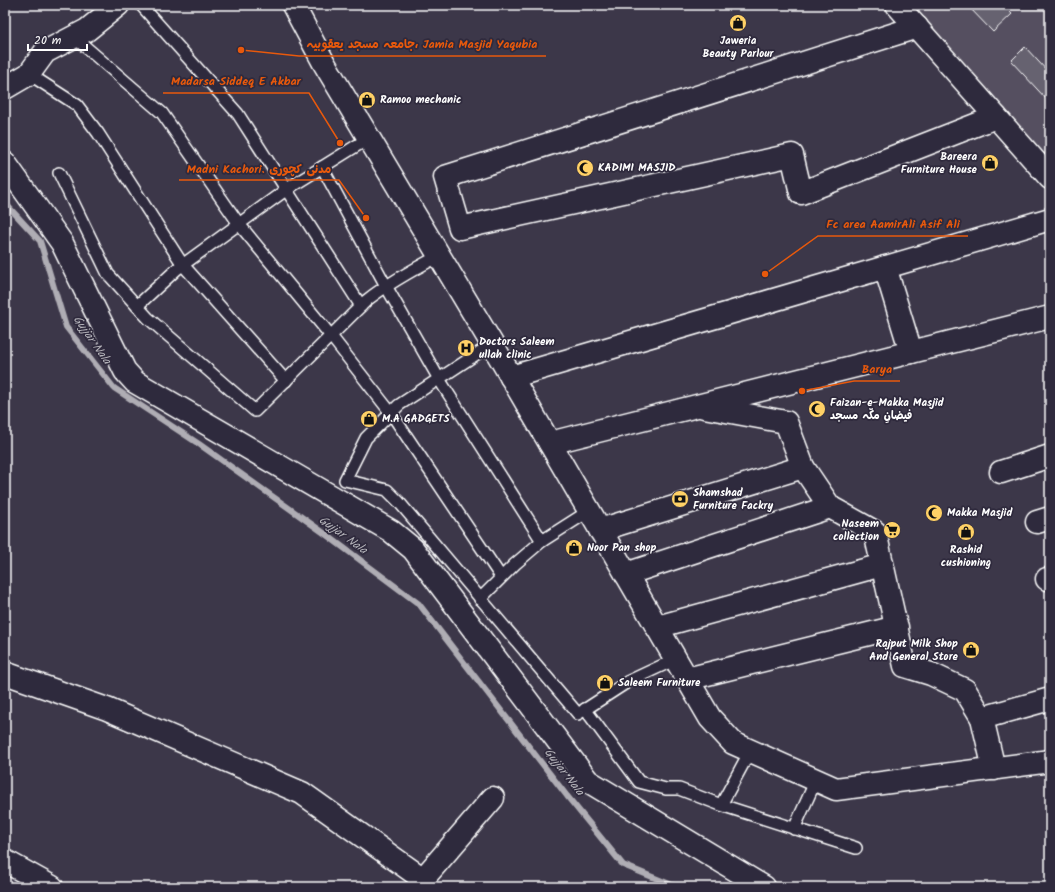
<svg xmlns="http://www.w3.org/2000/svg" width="1055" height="892" font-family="Kalam,'Playpen Sans Arabic',sans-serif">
<rect width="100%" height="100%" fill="#3c3749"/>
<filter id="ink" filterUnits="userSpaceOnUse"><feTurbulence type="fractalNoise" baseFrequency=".025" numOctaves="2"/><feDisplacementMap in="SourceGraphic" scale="8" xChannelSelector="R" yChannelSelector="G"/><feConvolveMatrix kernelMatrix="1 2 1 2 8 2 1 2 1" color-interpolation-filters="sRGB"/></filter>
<g filter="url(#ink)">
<polygon fill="#555060" stroke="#aaa8b0" points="912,5 1050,5 1050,155 1038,151"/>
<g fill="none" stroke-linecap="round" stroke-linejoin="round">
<polyline stroke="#afadb4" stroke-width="6" points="5,203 40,241 66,327 114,388 199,444 324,533 419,604 567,796 623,865 677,887"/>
</g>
<g fill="#666270" stroke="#fff">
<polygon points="967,5 1003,5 1012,14 993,32"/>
<polygon points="1025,47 1050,74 1050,103 1011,61"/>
</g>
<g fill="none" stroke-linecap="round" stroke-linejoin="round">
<g stroke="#fff" stroke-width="14">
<g id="lane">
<polyline points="141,5 238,114 361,306"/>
<polyline points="74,37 162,113 239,224 331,336 391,413 501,577"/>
<polyline points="29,74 77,105 98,133 183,265 286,381"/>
<polyline points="322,167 386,286 439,379 542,541"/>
<path d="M59,173L108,274L148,318L255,411L367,300C390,282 414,269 439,256"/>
<polyline points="137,306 177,269 287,189 369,138"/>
<polyline points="492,344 399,405 366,438 345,480 387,490 399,502 578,714 629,681 676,659"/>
<polyline points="480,599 515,564 542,541 589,511"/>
<polyline points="585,709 639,782 666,789 679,789 721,805 856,848"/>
<polyline points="721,805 750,751"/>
<polyline points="794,829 816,780"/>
</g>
</g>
<g stroke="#fff" stroke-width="25">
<g id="street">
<polyline points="293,5 324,63 492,344 710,718 733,743 836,789 1050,761"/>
<polyline points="897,5 1050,178"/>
<polyline points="917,27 445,177 460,228 792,155 801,193 996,117"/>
<polyline points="5,88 29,74 45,52 87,30 118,5"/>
<polyline points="5,163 62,243 125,371 135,382 391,531 413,549 588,781 764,887"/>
<polyline points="885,267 911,352"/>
<polyline points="511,377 1050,219"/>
<polyline points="704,407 786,422 803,467"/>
<polyline points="550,443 1050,317"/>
<polyline points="1001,472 1050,456"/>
<polyline points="1037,522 1050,518"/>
<polyline points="600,530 803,467 830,507"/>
<polyline points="626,574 830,507 875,532 905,666 931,674 965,690 982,718 994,769"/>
<polyline points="1047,579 1050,579"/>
<polyline points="657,627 882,565"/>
<polyline points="5,673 107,709 302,793 423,879"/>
<polyline points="687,679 897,627"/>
<polyline points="982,718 1050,699"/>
<polyline points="418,887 423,879 493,798"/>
</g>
</g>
<g stroke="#fff" stroke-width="25">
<polyline id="secondary" points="5,861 52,887"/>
</g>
<use href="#lane" stroke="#2f2a3d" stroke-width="11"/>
<use href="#street" stroke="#2f2a3d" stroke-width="22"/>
<use href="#secondary" stroke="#2f2a3d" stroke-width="22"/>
</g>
</g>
<defs>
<g id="shop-disc" transform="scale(0.9)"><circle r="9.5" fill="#ffd166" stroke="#2f2a3d"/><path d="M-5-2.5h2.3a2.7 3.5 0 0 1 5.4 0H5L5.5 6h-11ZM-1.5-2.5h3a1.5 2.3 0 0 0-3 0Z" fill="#111"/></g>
<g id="mosque-disc" transform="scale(0.9)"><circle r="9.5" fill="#ffd166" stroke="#2f2a3d"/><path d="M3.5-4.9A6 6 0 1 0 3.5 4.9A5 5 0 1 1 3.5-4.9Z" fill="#111"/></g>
<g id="hospital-disc" transform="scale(0.9)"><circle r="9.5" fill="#ffd166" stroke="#2f2a3d"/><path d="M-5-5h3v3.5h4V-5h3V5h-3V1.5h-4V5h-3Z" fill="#111"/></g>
<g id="bank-disc" transform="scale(0.9)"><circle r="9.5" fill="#ffd166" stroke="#2f2a3d"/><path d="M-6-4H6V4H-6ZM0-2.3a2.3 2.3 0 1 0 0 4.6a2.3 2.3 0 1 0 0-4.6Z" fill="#111"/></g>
<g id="supermarket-disc" transform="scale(0.9)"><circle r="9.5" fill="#ffd166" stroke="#2f2a3d"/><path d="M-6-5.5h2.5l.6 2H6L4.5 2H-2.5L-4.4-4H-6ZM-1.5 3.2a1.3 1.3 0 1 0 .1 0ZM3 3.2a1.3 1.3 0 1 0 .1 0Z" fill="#111"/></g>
</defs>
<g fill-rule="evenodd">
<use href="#shop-disc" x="738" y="23"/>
<use href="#shop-disc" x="367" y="100"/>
<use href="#shop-disc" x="990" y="163"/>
<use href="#mosque-disc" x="585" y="168"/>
<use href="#hospital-disc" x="466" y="348"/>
<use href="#mosque-disc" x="817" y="409"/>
<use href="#shop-disc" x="369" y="419"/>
<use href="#bank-disc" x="680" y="499"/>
<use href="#mosque-disc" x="934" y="513"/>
<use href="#supermarket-disc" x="892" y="530"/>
<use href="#shop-disc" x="966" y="532"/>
<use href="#shop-disc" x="574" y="548"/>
<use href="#shop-disc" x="971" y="650"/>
<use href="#shop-disc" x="605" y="683"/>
</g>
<g text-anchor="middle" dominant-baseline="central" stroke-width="3.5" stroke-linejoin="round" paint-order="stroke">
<g font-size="11" font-weight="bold" fill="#fff" stroke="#2f2a3d" text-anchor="start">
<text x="738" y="41" text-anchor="middle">Jaweria<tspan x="738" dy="13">Beauty Parlour</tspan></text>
<text x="380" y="100">Ramoo mechanic</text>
<text x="977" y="157" text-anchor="end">Bareera<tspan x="977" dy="13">Furniture House</tspan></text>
<text x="598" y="168">KADIMI MASJID</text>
<text x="479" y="342">Doctors Saleem<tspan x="479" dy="13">ullah clinic</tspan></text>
<text x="830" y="403">Faizan-e-Makka Masjid<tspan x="830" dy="13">فیضانِ مکّہ مسجد</tspan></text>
<text x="382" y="419">M.A GADGETS</text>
<text x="693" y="493">Shamshad<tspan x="693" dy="13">Furniture Fackry</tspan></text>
<text x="947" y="513">Makka Masjid</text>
<text x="879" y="524" text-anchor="end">Naseem<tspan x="879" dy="13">collection</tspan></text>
<text x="587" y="548">Noor Pan shop</text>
<text x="966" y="550" text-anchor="middle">Rashid<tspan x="966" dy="13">cushioning</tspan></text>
<text x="958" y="644" text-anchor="end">Rajput Milk Shop<tspan x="958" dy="13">And General Store</tspan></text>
<text x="618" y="683">Saleem Furniture</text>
</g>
<g font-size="12" font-style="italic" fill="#b5b4ba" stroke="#2f2a3d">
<text transform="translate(92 340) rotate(55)">Gujjar Nala</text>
<text transform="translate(343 535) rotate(36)">Gujjar Nala</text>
<text transform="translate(564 772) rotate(52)">Gujjar Nala</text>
</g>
</g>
<path fill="none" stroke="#e8590c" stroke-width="1.5" d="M241 50L299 56H546M340 143L309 93H163M366 218L339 180H179M765 274L818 236H968M802 391L854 381H900"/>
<g fill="#e8590c" stroke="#2f2a3d" stroke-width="1.5">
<circle cx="241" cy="50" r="4"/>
<circle cx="340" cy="143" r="4"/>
<circle cx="366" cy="218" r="4"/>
<circle cx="765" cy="274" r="4"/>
<circle cx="802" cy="391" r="4"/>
</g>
<g font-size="12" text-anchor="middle" font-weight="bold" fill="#e8590c" stroke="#2f2a3d" stroke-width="3.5" stroke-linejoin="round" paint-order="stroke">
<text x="422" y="48">جامعہ مسجد یعقوبیہ، Jamia Masjid Yaqubia</text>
<text x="236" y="85">Madarsa Siddeq E Akbar</text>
<text x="259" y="173">Madni Kachori. مدنی کچوری</text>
<text x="893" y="228">Fc area AamirAli Asif Ali</text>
<text x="877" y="373">Barya</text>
</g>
<rect width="1055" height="892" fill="none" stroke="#2f2a3d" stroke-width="20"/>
<rect x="10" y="10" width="1035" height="872" fill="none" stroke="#fff" stroke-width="1.5" filter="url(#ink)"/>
<path d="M28 44v6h59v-6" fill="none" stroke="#ffffff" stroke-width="2"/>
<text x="34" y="44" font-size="12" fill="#ffffff" stroke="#2f2a3d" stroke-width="3" paint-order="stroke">20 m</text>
</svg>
